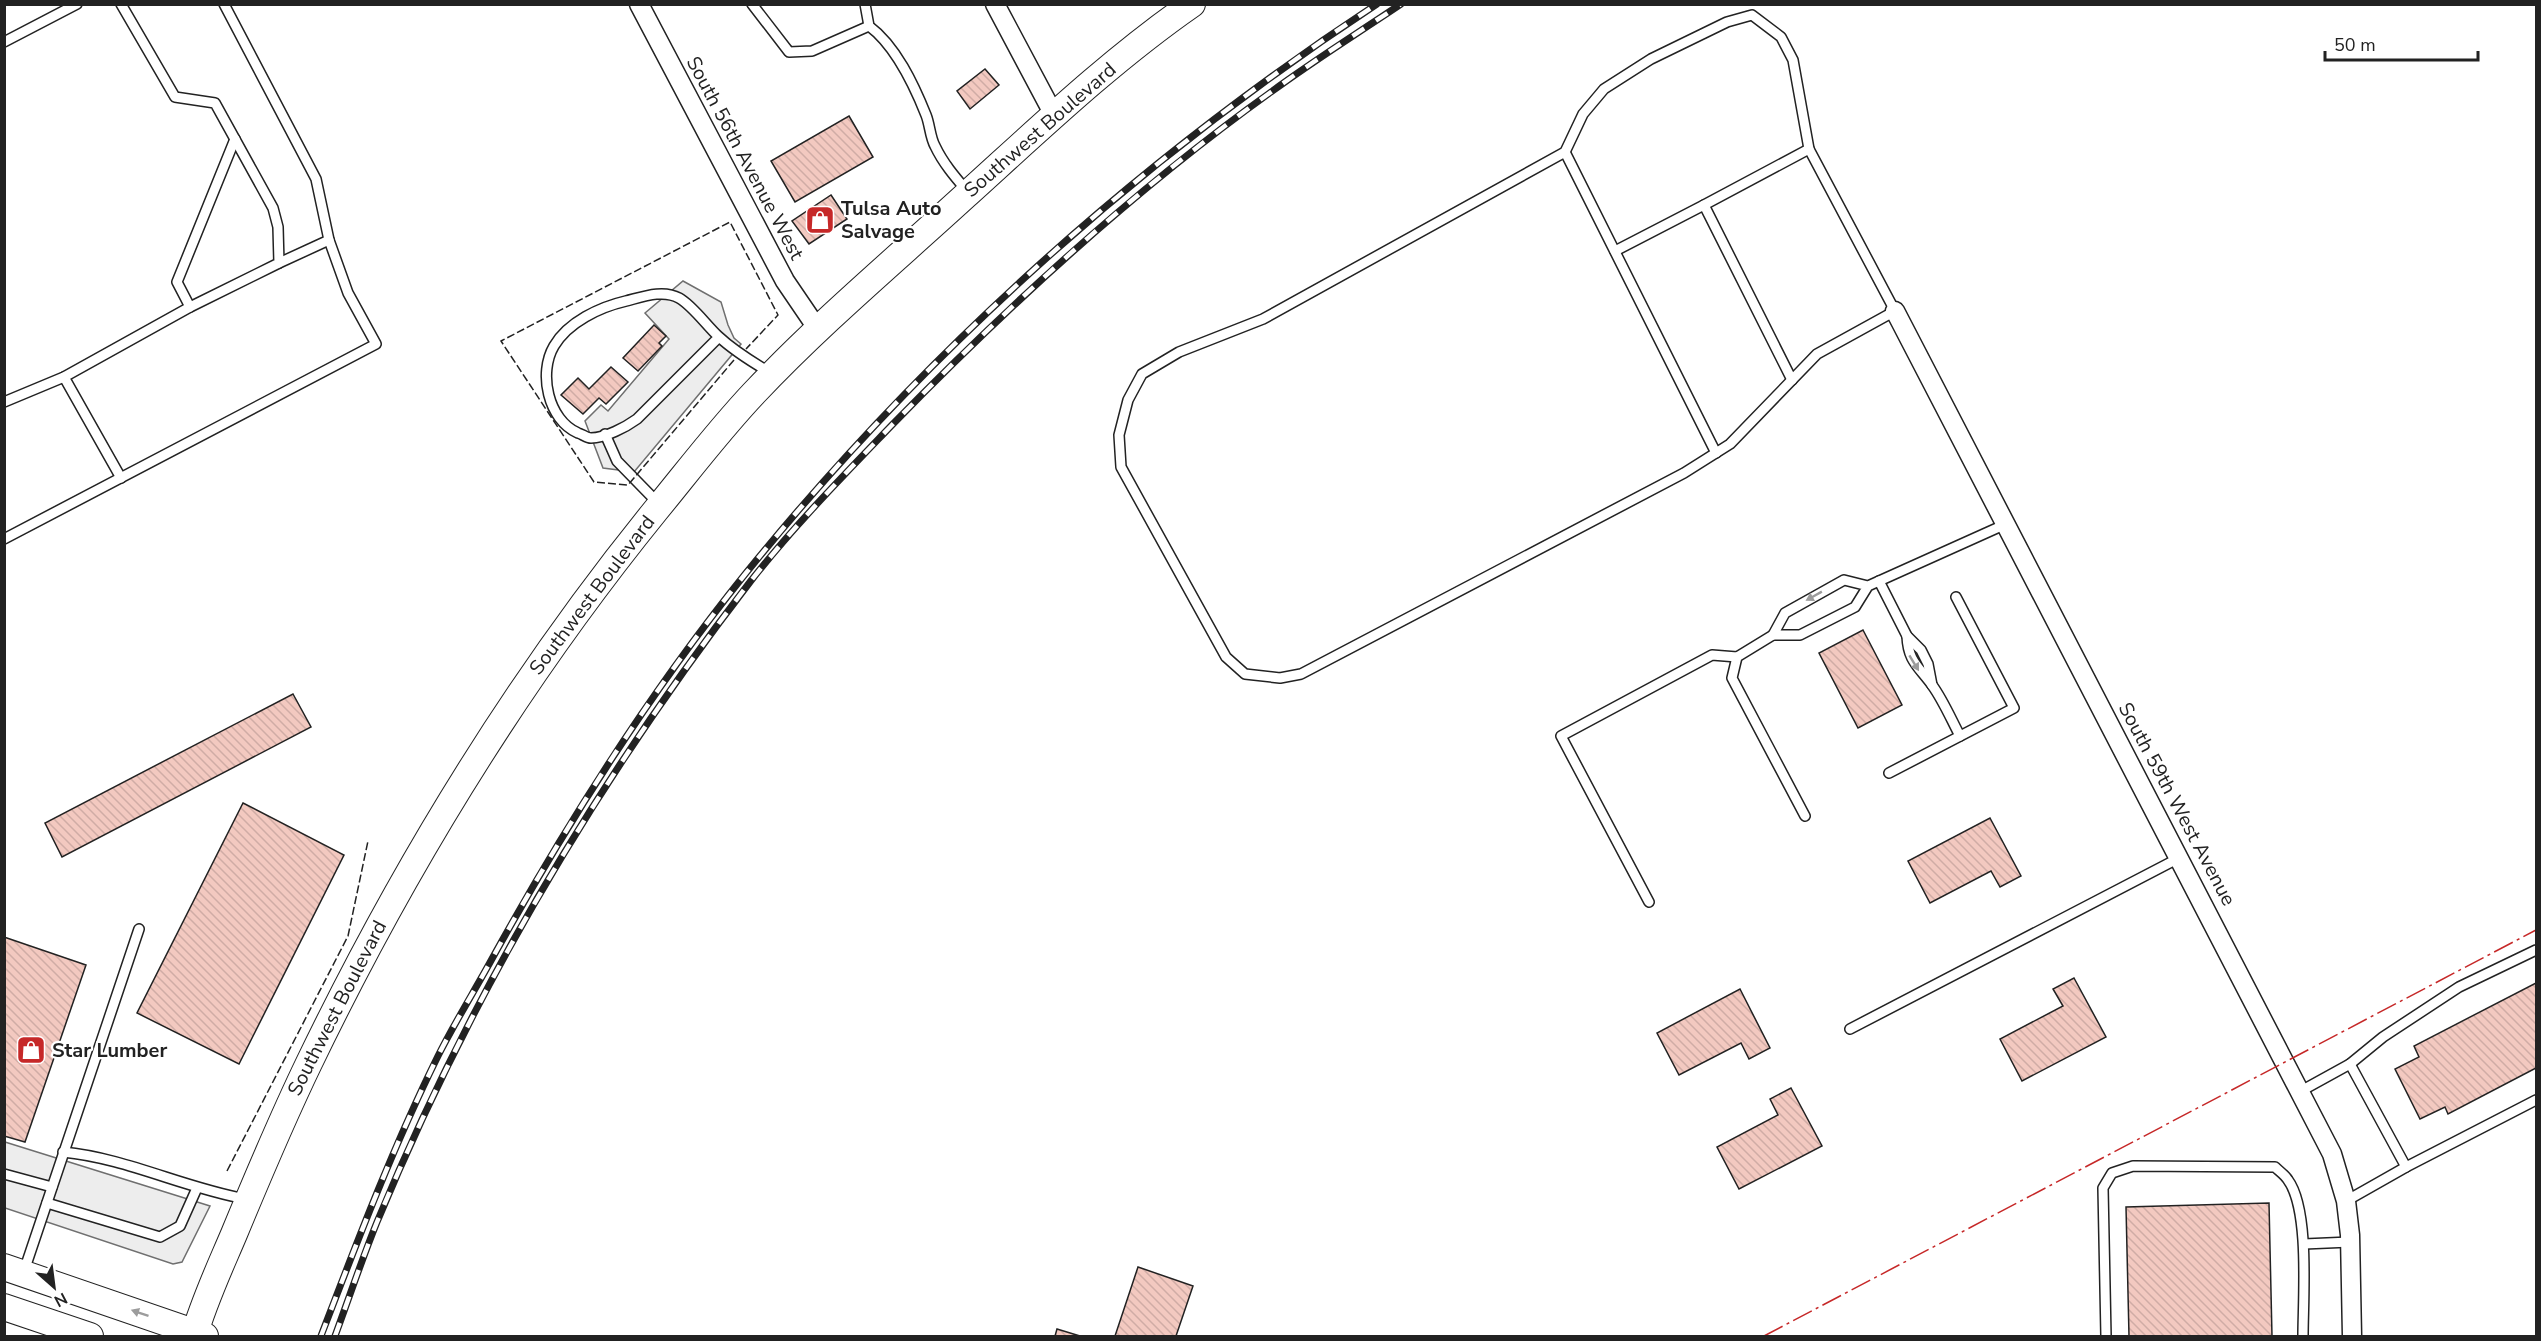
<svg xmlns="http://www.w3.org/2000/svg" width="2541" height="1341" font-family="'Nunito Sans',sans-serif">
<defs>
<pattern id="building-back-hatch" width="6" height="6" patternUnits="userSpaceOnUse" patternTransform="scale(1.5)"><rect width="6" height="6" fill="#f3c9c0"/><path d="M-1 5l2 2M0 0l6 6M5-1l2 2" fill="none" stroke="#d0aca5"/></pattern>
</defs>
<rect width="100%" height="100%" fill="#fff"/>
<g fill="#ededed" stroke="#6f6f6f" stroke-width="1.5">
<polygon points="683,281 721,302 728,325 734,338 741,344 634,472 603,468 585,421 601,405 608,411 669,339 645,313"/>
<polygon points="5,1142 210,1206 182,1262 173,1264 5,1208"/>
</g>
<g fill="url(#building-back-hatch)" stroke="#222" stroke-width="1.5">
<polygon points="985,69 999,85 970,109 957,91"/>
<polygon points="849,116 873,157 795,202 771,161"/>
<polygon points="831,195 847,219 809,244 792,221"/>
<polygon points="654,325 666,336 659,343 662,346 638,371 623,358"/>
<polygon points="611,367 628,382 606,404 599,398 583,414 561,395 578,378 589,389"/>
<polygon points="1863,630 1902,705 1858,728 1819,653"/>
<polygon points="293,694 311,727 62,857 45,823"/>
<polygon points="243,803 344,855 239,1064 137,1013"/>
<polygon points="1990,818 2021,876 2000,887 1991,871 1930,903 1908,861"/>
<polygon points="4,937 86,965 25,1142 4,1136"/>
<polygon points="2074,978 2106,1037 2022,1081 2000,1039 2063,1006 2053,989"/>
<polygon points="2536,983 2536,1068 2448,1114 2445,1107 2420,1119 2395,1069 2419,1057 2414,1046"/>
<polygon points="1740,989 1770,1048 1749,1059 1741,1043 1679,1075 1657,1033"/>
<polygon points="1791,1088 1822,1146 1739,1189 1717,1147 1778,1115 1770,1099"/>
<polygon points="2269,1203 2272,1336 2129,1336 2126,1207"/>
<polygon points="1138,1267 1193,1286 1176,1336 1115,1336"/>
<polygon points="1057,1329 1080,1336 1055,1336"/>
</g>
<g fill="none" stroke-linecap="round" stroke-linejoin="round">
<g stroke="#222" stroke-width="12">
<g id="lane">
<polyline points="224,4 316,179 329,240 279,263"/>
<polyline points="752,4 789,52 812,51 869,26"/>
<path d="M865,4L869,26C896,46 914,85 926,115C930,125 930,137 935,146C943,163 955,177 967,191"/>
<polygon points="1752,15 1781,37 1793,60 1809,149 1895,311 1817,354 1730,444 1684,473 1301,674 1280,678 1245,674 1226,657 1121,467 1119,435 1128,400 1142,374 1179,352 1263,319 1565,152 1583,114 1604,89 1651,59 1727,22"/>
<polyline points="4,42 77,4"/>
<polyline points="1565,152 1716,453"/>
<polyline points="1615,251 1704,205"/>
<polyline points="190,307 177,282 235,139"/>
<path d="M719,337L637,419C626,427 605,438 591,438C587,438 582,434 578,433C548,420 538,373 554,346C568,322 600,307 626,301C642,297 663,289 679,298C692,305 707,326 718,336C734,351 752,362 771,373"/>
<polyline points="64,377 121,478"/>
<polyline points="1792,380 1704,205 1809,149"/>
<polyline points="4,402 64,377 190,307 279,263 278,227 273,208 215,103 175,97 121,4"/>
<polyline points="605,434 617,461 658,503"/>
<polyline points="4,539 376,344 348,293 329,240"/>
<polyline points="1879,581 1907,636 1921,650 1928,664 1932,685"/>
<polyline points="1868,586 1844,580 1785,613 1773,635 1800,635 1855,607 1868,586 2006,524"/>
<polyline points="1773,635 1737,657 1732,678 1805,816"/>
<path d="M1907,636C1908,661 1918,666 1932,685C1943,700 1951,719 1960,736"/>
<polyline points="1889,773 2014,708 1956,597"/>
<polyline points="1649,902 1561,736 1712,655 1737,657"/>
<polyline points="1850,1029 2179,858"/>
<polyline points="2350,1064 2383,1037 2459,987 2536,950"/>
<polyline points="2301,1091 2350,1064 2406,1167 2346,1201"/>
<path d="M63,1152C126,1158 184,1188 246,1199"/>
<polyline points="2406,1167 2536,1100"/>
<polyline points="4,1174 52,1187"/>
<polyline points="47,1203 160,1237 180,1226 197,1188"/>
<polyline points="2304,1244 2350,1242"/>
<polyline points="24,1271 139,929"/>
<path d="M2106,1336L2103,1188L2112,1173L2133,1166L2275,1167C2279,1171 2285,1175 2288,1180C2310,1210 2303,1299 2303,1336"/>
</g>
</g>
<g stroke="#222" stroke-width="21">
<g id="street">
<polyline points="639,4 785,281 817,328"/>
<polyline points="995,4 1054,115"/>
<polyline points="1895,311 2332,1154 2346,1201 2350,1235 2352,1336"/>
</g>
</g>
<g stroke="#222" stroke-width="28">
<g id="secondary">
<polyline points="4,1267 205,1336"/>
<polyline points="4,1307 90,1336"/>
<path d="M194,1336C204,1301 220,1267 234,1234C258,1176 282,1119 309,1063C404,866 518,680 656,510C688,471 719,430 754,393C820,323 894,261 965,196C1038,130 1110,61 1192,4"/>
</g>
</g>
<use href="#lane" stroke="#fff" stroke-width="9"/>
<use href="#street" stroke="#fff" stroke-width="18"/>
<use href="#secondary" stroke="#fff" stroke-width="26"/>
<g stroke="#222" stroke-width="7">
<g id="rail">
<path d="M321,1336C357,1242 393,1147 438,1056C455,1022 475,990 493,957C567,823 650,692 746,573C924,353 1141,159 1377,4"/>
<path d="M335,1336C349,1298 362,1259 377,1222C472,993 599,778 750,582C793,527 843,476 891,426C1008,306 1134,190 1271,92C1313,61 1358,33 1401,4"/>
</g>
</g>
<use href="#rail" stroke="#fff" stroke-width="4.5" stroke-dasharray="14" stroke-linecap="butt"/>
<g stroke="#222" stroke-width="1.5" stroke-dasharray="8 3" stroke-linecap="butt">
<polyline points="734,360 628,485 594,482 501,341 730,222 778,315 746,349"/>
<polyline points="227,1171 348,936 368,841"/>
</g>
<polyline stroke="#c62828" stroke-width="1.5" stroke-dasharray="21 4.5 3 4.5" stroke-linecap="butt" points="1764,1336 2536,930"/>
</g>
<defs><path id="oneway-solid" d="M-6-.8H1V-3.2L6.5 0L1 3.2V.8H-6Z" transform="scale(1.5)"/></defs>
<g fill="#9c9c9c">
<use href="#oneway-solid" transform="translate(1814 596) rotate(151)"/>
<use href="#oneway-solid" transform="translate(1914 663) rotate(59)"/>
<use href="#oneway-solid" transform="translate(140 1313) rotate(-161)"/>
</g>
<defs>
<g id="shop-square" transform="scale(1.5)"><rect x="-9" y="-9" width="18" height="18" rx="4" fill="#c62828" stroke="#fff"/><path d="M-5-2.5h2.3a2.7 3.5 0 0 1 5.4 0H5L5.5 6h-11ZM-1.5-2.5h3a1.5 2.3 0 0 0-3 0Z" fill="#fff"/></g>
</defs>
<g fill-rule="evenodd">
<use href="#shop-square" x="820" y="220"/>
<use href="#shop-square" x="31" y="1050"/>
</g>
<g text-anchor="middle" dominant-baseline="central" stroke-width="4.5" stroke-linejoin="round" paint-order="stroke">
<g font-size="20" fill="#222" stroke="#fff">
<text transform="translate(1040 130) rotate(-41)">Southwest Boulevard</text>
<text transform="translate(745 158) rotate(62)">South 56th Avenue West</text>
<text transform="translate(592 595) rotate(-53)">Southwest Boulevard</text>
<text transform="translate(2177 804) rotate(62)">South 59th West Avenue</text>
<text transform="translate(337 1008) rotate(-63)">Southwest Boulevard</text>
</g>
<g font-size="20" font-weight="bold" fill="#222" stroke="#fff" text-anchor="start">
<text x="841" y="208">Tulsa Auto<tspan x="841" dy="23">Salvage</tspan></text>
<text x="52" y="1050">Star Lumber</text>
</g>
</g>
<rect width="2541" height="1341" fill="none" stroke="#222222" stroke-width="12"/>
<g transform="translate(54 1287) rotate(152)" stroke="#ffffff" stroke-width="4.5" paint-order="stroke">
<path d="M0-4.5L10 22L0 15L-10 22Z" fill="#222222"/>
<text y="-9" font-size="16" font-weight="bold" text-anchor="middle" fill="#222222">N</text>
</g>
<path d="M2325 51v9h153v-9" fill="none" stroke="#222222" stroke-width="3"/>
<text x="2334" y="51" font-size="18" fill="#222222" stroke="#ffffff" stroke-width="4.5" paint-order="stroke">50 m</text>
</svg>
